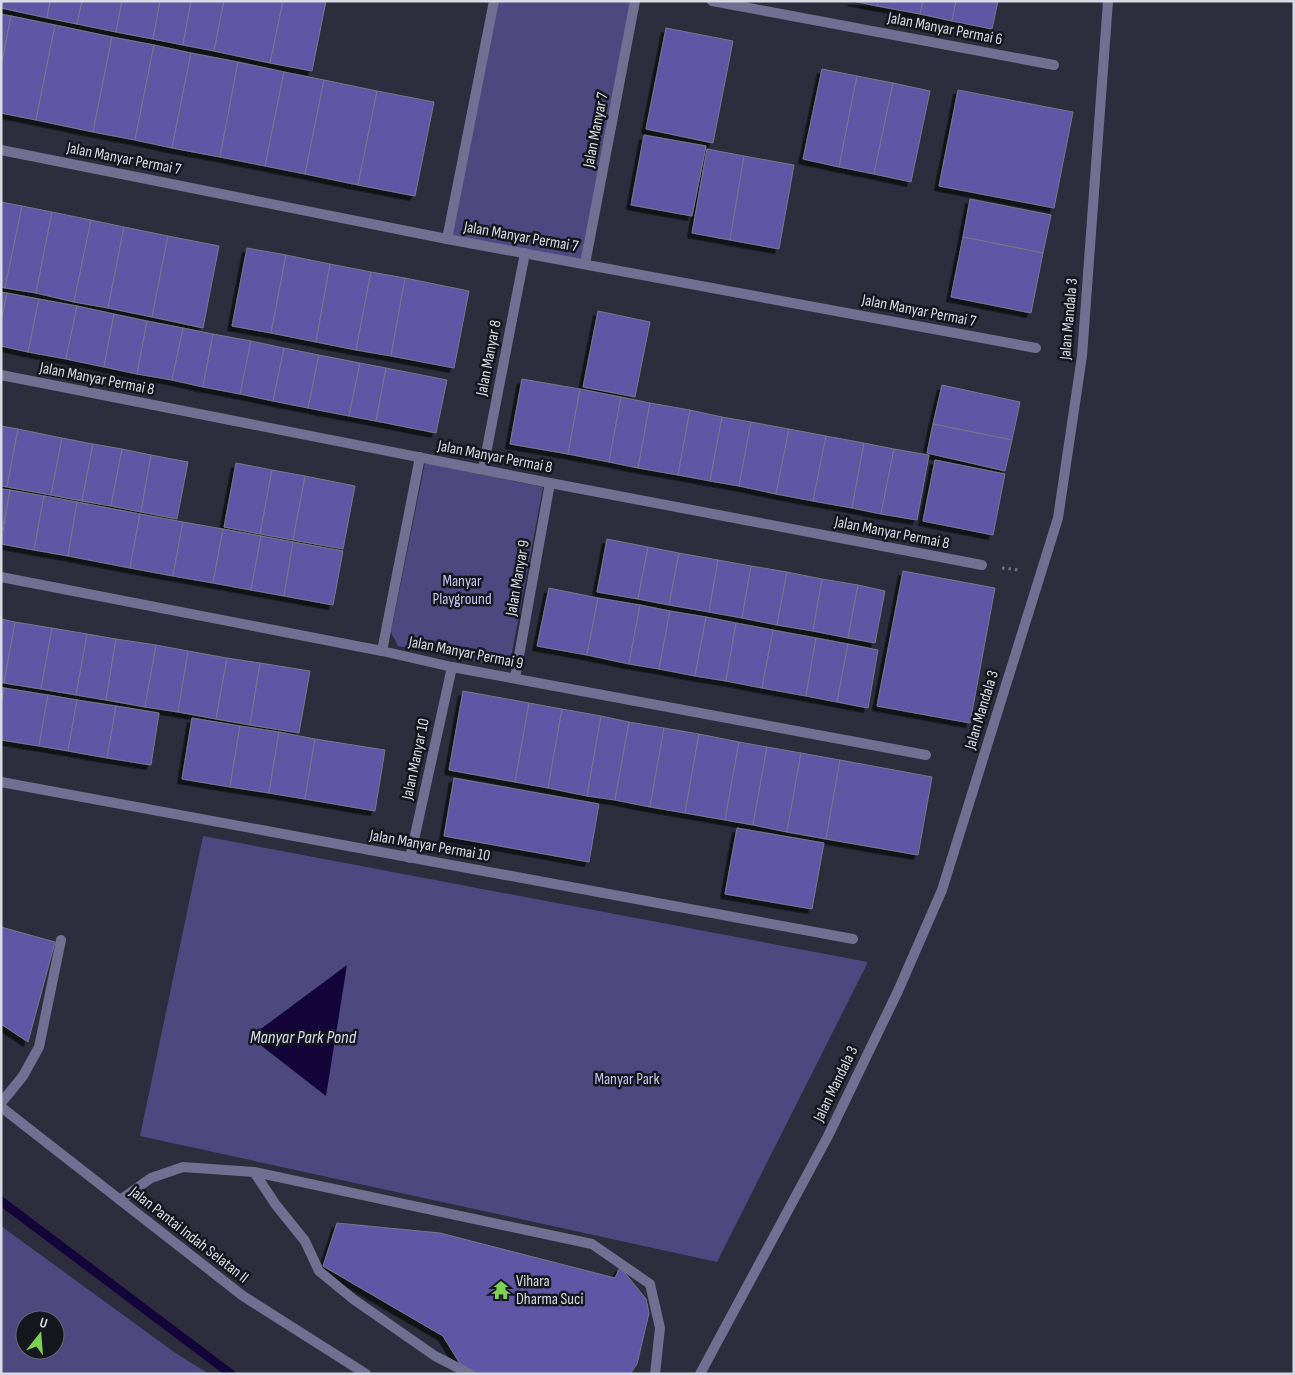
<svg xmlns="http://www.w3.org/2000/svg" width="1295" height="1375" font-family="'Sofia Sans Condensed',sans-serif">
<defs>
<filter id="shadow"><feDropShadow dx="-4.5" dy="4.5" stdDeviation="0" flood-color="#0009"/></filter>
</defs>
<rect width="100%" height="100%" fill="#2d2d3d"/>
<g fill="#4e4881" fill-rule="evenodd">
<polygon points="494,1 635,1 585,264 447,239"/>
<polygon points="425,463 543,487 509,668 398,646 391,632"/>
<polygon points="203,836 868,962 717,1262 140,1136"/>
<path d="M1,1226L174,1352L209,1374H1ZM25,1320H55V1350H25Z"/>
</g>
<polygon fill="#13043a" points="347,965 326,1096 250,1037"/>
<g fill="none" stroke-linecap="round" stroke-linejoin="round">
<polyline stroke="#13043a" stroke-width="9" points="1,1201 231,1374"/>
</g>
<g fill="#6057a5" stroke="#78778b" filter="url(#shadow)">
<polygon points="2,1 50,1 47,18 1,8"/>
<polygon points="50,1 82,1 77,24 47,18"/>
<polygon points="82,1 122,1 116,32 77,24"/>
<polygon points="122,1 160,1 153,39 116,32"/>
<polygon points="160,1 191,1 183,45 153,39"/>
<polygon points="191,1 224,1 214,51 183,45"/>
<polygon points="224,1 283,1 270,63 214,51"/>
<polygon points="283,1 326,1 312,71 270,63"/>
<polygon points="852,1 878,1 877,6"/>
<polygon points="878,1 923,1 920,14 877,6"/>
<polygon points="923,1 956,1 952,21 920,14"/>
<polygon points="956,1 998,1 992,29 952,21"/>
<polygon points="1,14 11,16 1,67"/>
<polygon points="11,16 55,25 36,120 1,113 1,67"/>
<polygon points="55,25 112,37 93,132 36,120"/>
<polygon points="666,28 733,41 713,143 646,129"/>
<polygon points="112,37 154,45 135,140 93,132"/>
<polygon points="154,45 191,53 172,148 135,140"/>
<polygon points="191,53 238,62 220,157 172,148"/>
<polygon points="238,62 284,72 265,166 220,157"/>
<polygon points="822,69 857,76 839,167 803,159"/>
<polygon points="284,72 324,80 305,174 265,166"/>
<polygon points="857,76 893,83 874,174 839,167"/>
<polygon points="324,80 377,91 358,185 305,174"/>
<polygon points="893,83 930,91 911,182 874,174"/>
<polygon points="958,90 1073,112 1054,208 939,186"/>
<polygon points="377,91 434,102 415,196 358,185"/>
<polygon points="644,135 706,146 692,216 631,205"/>
<polygon points="707,149 744,156 730,240 692,233"/>
<polygon points="744,156 794,165 779,249 730,240"/>
<polygon points="970,199 1051,215 1043,253 963,237"/>
<polygon points="1,202 22,206 5,288 1,287"/>
<polygon points="22,206 52,212 36,293 5,288"/>
<polygon points="52,212 91,220 74,302 36,293"/>
<polygon points="91,220 124,227 108,308 74,302"/>
<polygon points="124,227 168,236 152,317 108,308"/>
<polygon points="168,236 219,246 203,328 152,317"/>
<polygon points="963,237 1043,253 1031,313 951,297"/>
<polygon points="247,248 286,255 271,333 232,326"/>
<polygon points="286,255 330,264 316,342 271,333"/>
<polygon points="330,264 371,272 356,350 316,342"/>
<polygon points="371,272 405,278 391,356 356,350"/>
<polygon points="405,278 469,291 454,368 391,356"/>
<polygon points="1,292 7,293 1,321"/>
<polygon points="7,293 39,299 28,352 1,346 1,321"/>
<polygon points="39,299 77,306 66,359 28,352"/>
<polygon points="77,306 114,314 104,367 66,359"/>
<polygon points="598,311 650,322 635,397 583,387"/>
<polygon points="114,314 147,321 137,374 104,367"/>
<polygon points="147,321 183,328 172,380 137,374"/>
<polygon points="183,328 213,334 203,387 172,380"/>
<polygon points="213,334 251,341 240,394 203,387"/>
<polygon points="251,341 284,348 273,401 240,394"/>
<polygon points="284,348 319,355 308,408 273,401"/>
<polygon points="319,355 360,363 349,416 308,408"/>
<polygon points="360,363 386,368 376,421 349,416"/>
<polygon points="386,368 447,380 436,433 376,421"/>
<polygon points="522,379 580,389 568,454 510,444"/>
<polygon points="942,385 1020,402 1012,440 933,424"/>
<polygon points="580,389 621,397 609,462 568,454"/>
<polygon points="621,397 650,403 638,468 609,462"/>
<polygon points="650,403 690,410 678,475 638,468"/>
<polygon points="690,410 722,417 710,481 678,475"/>
<polygon points="722,417 751,422 739,486 710,481"/>
<polygon points="751,422 789,429 776,494 739,486"/>
<polygon points="933,424 1012,440 1005,471 927,453"/>
<polygon points="1,426 18,429 7,487 1,486"/>
<polygon points="18,429 62,438 51,495 7,487"/>
<polygon points="789,429 826,436 813,501 776,494"/>
<polygon points="826,436 864,443 852,508 813,501"/>
<polygon points="62,438 93,444 82,501 51,495"/>
<polygon points="864,443 894,449 881,514 852,508"/>
<polygon points="93,444 122,449 111,506 82,501"/>
<polygon points="122,449 151,455 141,512 111,506"/>
<polygon points="894,449 929,455 917,520 881,514"/>
<polygon points="151,455 188,462 177,519 141,512"/>
<polygon points="935,460 1005,474 993,535 923,521"/>
<polygon points="236,463 272,470 260,534 224,527"/>
<polygon points="272,470 305,476 293,540 260,534"/>
<polygon points="305,476 355,486 343,549 293,540"/>
<polygon points="1,489 10,490 1,536"/>
<polygon points="10,490 44,496 34,550 1,544"/>
<polygon points="44,496 77,502 68,556 34,550"/>
<polygon points="77,502 140,514 130,568 68,556"/>
<polygon points="140,514 183,522 173,576 130,568"/>
<polygon points="183,522 223,529 213,583 173,576"/>
<polygon points="223,529 261,536 251,590 213,583"/>
<polygon points="261,536 293,542 284,596 251,590"/>
<polygon points="607,539 648,547 638,599 597,592"/>
<polygon points="293,542 343,551 333,605 284,596"/>
<polygon points="648,547 679,553 669,605 638,599"/>
<polygon points="679,553 718,560 709,612 669,605"/>
<polygon points="718,560 751,566 742,618 709,612"/>
<polygon points="751,566 787,572 777,625 742,618"/>
<polygon points="903,571 995,588 970,723 877,706"/>
<polygon points="787,572 822,579 813,631 777,625"/>
<polygon points="822,579 858,585 848,638 813,631"/>
<polygon points="858,585 885,591 875,643 848,638"/>
<polygon points="549,588 598,598 587,655 537,646"/>
<polygon points="598,598 640,605 629,664 587,655"/>
<polygon points="640,605 670,611 659,669 629,664"/>
<polygon points="670,611 706,617 695,676 659,669"/>
<polygon points="706,617 736,623 726,681 695,676"/>
<polygon points="1,619 15,622 4,683 1,682"/>
<polygon points="15,622 52,628 41,689 4,683"/>
<polygon points="736,623 773,630 762,688 726,681"/>
<polygon points="52,628 87,634 76,695 41,689"/>
<polygon points="773,630 816,638 806,696 762,688"/>
<polygon points="87,634 116,639 106,700 76,695"/>
<polygon points="816,638 848,644 837,702 806,696"/>
<polygon points="116,639 156,645 145,707 106,700"/>
<polygon points="848,644 878,650 868,708 837,702"/>
<polygon points="156,645 188,651 178,712 145,707"/>
<polygon points="188,651 227,658 216,719 178,712"/>
<polygon points="227,658 260,663 250,725 216,719"/>
<polygon points="260,663 310,671 299,733 250,725"/>
<polygon points="1,687 4,688 1,707"/>
<polygon points="4,688 48,695 39,746 1,740 1,707"/>
<polygon points="463,691 529,703 515,782 449,770"/>
<polygon points="48,695 77,700 68,751 39,746"/>
<polygon points="77,700 116,706 107,758 68,751"/>
<polygon points="529,703 562,709 548,788 515,782"/>
<polygon points="116,706 159,713 151,765 107,758"/>
<polygon points="562,709 601,716 587,796 548,788"/>
<polygon points="601,716 629,722 615,800 587,796"/>
<polygon points="192,718 240,726 230,787 182,779"/>
<polygon points="629,722 664,728 650,807 615,800"/>
<polygon points="240,726 279,732 269,793 230,787"/>
<polygon points="664,728 699,734 685,813 650,807"/>
<polygon points="279,732 315,739 305,799 269,793"/>
<polygon points="699,734 739,742 725,820 685,813"/>
<polygon points="315,739 385,750 375,811 305,799"/>
<polygon points="739,742 767,747 753,825 725,820"/>
<polygon points="767,747 801,753 787,832 753,825"/>
<polygon points="801,753 840,760 826,839 787,832"/>
<polygon points="840,760 932,777 918,855 826,839"/>
<polygon points="454,778 599,804 589,862 444,836"/>
<polygon points="737,828 824,843 812,909 725,894"/>
<polygon points="1,927 55,942 28,1042 1,1024"/>
<polygon points="337,1223 440,1233 615,1278 620,1267 646,1299 649,1313 637,1364 630,1374 479,1374 462,1367 443,1336 323,1266"/>
</g>
<g fill="none" stroke-linecap="round" stroke-linejoin="round">
<polyline stroke="#727280" stroke-width="3" stroke-dasharray="2.5 4" stroke-linecap="butt" points="1002,568 1020,570"/>
<g stroke="#716f92" stroke-width="10">
<polyline points="1,1103 23,1076 39,1047 61,940"/>
<polyline points="254,1172 276,1205 305,1241 319,1271 353,1299 435,1356 470,1374"/>
<polyline points="120,1200 151,1178 183,1167 254,1172 592,1244 650,1284 660,1328 655,1374"/>
</g>
<g stroke="#716f92" stroke-width="10">
<polyline points="712,1 1054,65"/>
<polyline points="1,150 447,239 1036,348"/>
<polyline points="447,239 494,1"/>
<polyline points="585,264 635,1"/>
<polyline points="1,375 550,483 982,565"/>
<polyline points="483,469 525,253"/>
<polyline points="1,577 382,651 452,667 926,755"/>
<polyline points="382,651 420,457"/>
<polyline points="515,678 550,483"/>
<polyline points="1,782 853,939"/>
<polyline points="410,858 452,667"/>
<polyline points="1,1107 243,1296 366,1374"/>
<polyline points="700,1374 828,1136 898,991 942,890 1058,518 1082,356 1108,1"/>
</g>
</g>
<defs>
<g id="temple-bare" transform="scale(1.5)"><path d="M0-6L5-2H3V0L6.5 2.5H4V6H1.5V3h-3V6H-4V2.5H-6.5L-3 0V-2H-5Z" fill="#7dd153" stroke="#16161e" stroke-width="2.5" paint-order="stroke"/></g>
</defs>
<g fill-rule="evenodd">
<use href="#temple-bare" x="501" y="1290"/>
</g>
<g text-anchor="middle" dominant-baseline="central" stroke-width="5" stroke-linejoin="round" paint-order="stroke">
<g font-size="16" fill="#dbdbe6" stroke="#16161e">
<text transform="translate(945 29) rotate(11)">Jalan Manyar Permai 6</text>
<text transform="translate(596 130) rotate(-79)">Jalan Manyar 7</text>
<text transform="translate(124 159) rotate(11)">Jalan Manyar Permai 7</text>
<text transform="translate(521 237) rotate(10)">Jalan Manyar Permai 7</text>
<text transform="translate(919 311) rotate(11)">Jalan Manyar Permai 7</text>
<text transform="translate(1069 319) rotate(-85)">Jalan Mandala 3</text>
<text transform="translate(489 358) rotate(-79)">Jalan Manyar 8</text>
<text transform="translate(97 379) rotate(11)">Jalan Manyar Permai 8</text>
<text transform="translate(495 457) rotate(11)">Jalan Manyar Permai 8</text>
<text transform="translate(892 533) rotate(11)">Jalan Manyar Permai 8</text>
<text transform="translate(518 578) rotate(-80)">Jalan Manyar 9</text>
<text transform="translate(466 653) rotate(11)">Jalan Manyar Permai 9</text>
<text transform="translate(982 710) rotate(-73)">Jalan Mandala 3</text>
<text transform="translate(416 759) rotate(-78)">Jalan Manyar 10</text>
<text transform="translate(430 846) rotate(10)">Jalan Manyar Permai 10</text>
<text transform="translate(836 1084) rotate(-64)">Jalan Mandala 3</text>
<text transform="translate(189 1235) rotate(38)">Jalan Pantai Indah Selatan II</text>
</g>
<g font-size="16" fill="#c6c4ef" stroke="#16161e">
<text x="462" y="581">Manyar<tspan x="462" dy="18">Playground</tspan></text>
<text x="627" y="1079">Manyar Park</text>
</g>
<g font-size="16" fill="#dbdbe6" stroke="#16161e" text-anchor="start">
<text x="516" y="1281">Vihara<tspan x="516" dy="18">Dharma Suci</tspan></text>
</g>
<g font-size="18" font-style="italic" fill="#dddcf2" stroke="#16161e">
<text x="303" y="1037">Manyar Park Pond</text>
</g>
</g>
<rect width="1295" height="1375" fill="none" stroke="#dbdbe6" stroke-width="5"/>
<g transform="translate(40 1335) rotate(17)"><circle r="24" fill="#16161e" stroke="#65656e"/>
<path d="M0-4L9 19L0 12L-9 19Z" fill="#7dd153"/>
<text y="-8" font-size="14" font-weight="bold" text-anchor="middle" fill="#dbdbe6">U</text>
</g>
</svg>
